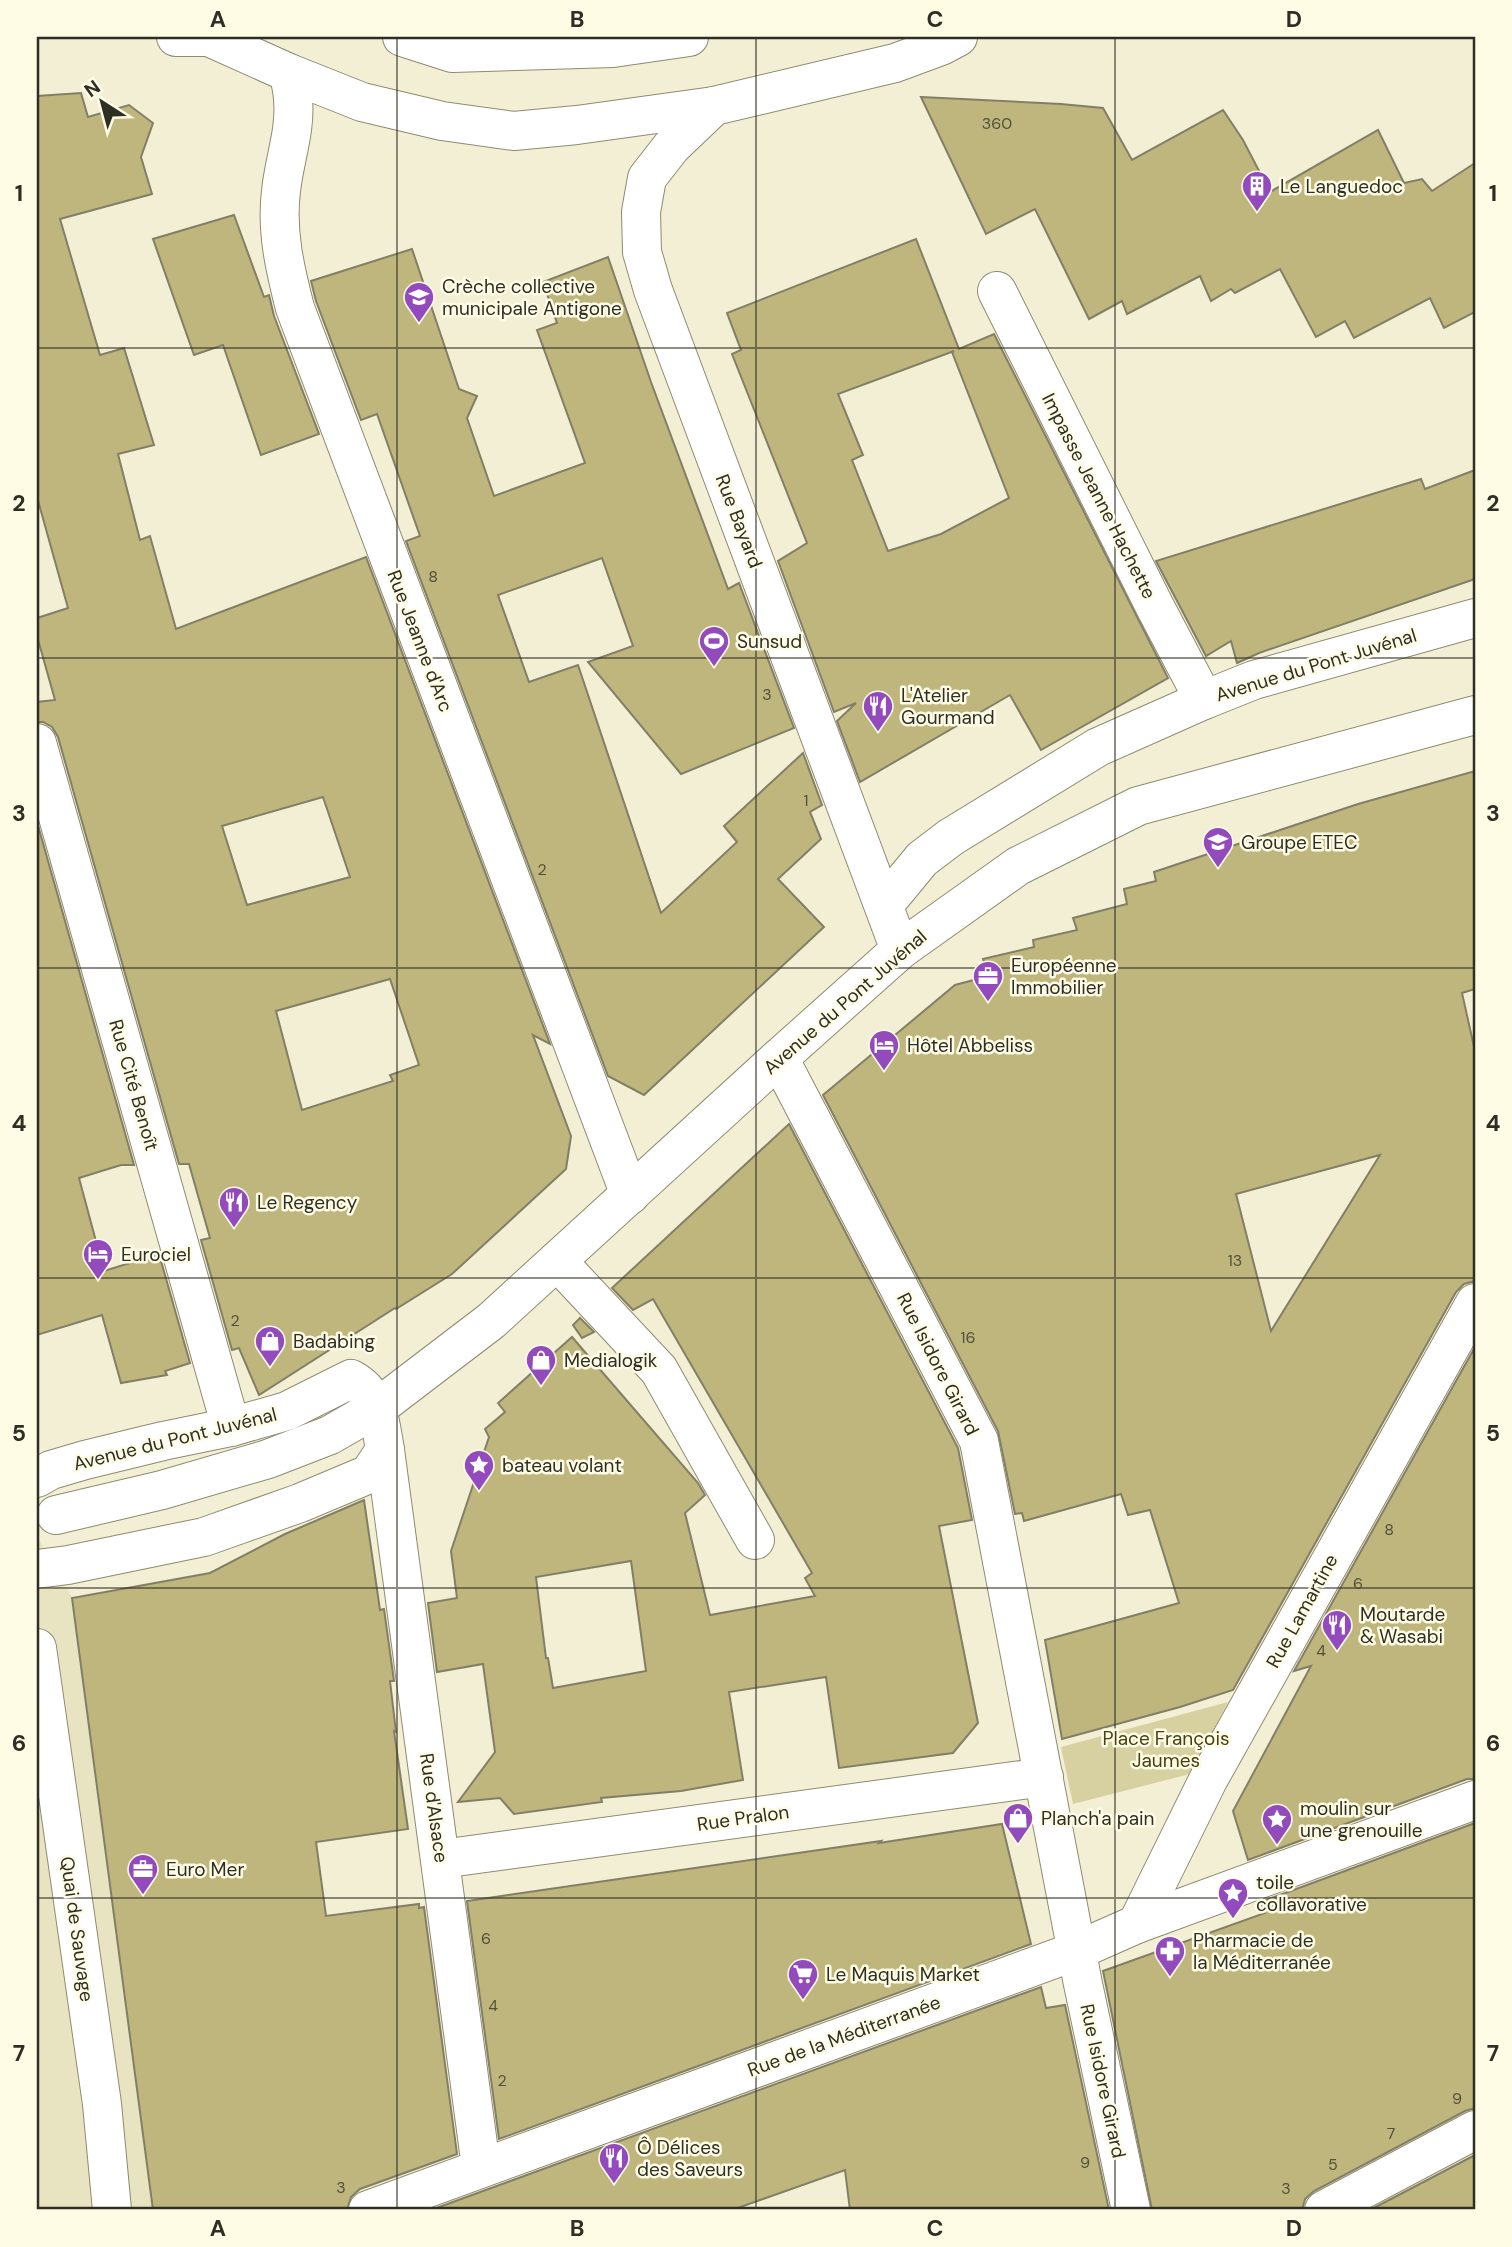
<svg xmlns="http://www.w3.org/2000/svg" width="1512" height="2247" font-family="'DM Sans',sans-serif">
<rect width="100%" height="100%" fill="#f3efd4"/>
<polygon fill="#e8e4c1" points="37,1536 71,1595 74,1612 153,2210 37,2210"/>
<polygon fill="#d7d1a1" points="1228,1702 1190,1774 1073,1804 1061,1747"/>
<g fill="#beb67d" stroke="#827f66" stroke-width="2" fill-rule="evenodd">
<path d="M81,93L88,117L129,105L153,123L141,157L152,194L60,219L100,355L124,348L154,445L118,454L140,540L150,536L176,629L366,557L550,1044L533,1035L571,1136L566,1169L452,1274L396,1309L395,1308L259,1395L239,1348L232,1350L201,1240L210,1238L189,1164H179L58,737L52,727L43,722H37V702L55,700L37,636V618L68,608L37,497V96ZM323,797L350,877L247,905L222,826ZM390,979L419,1065L390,1075L393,1081L302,1110L276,1011Z"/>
<polygon points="921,97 1061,104 1103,108 1132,160 1223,110 1243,140 1270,192 1378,130 1404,183 1422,179 1432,191 1475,163 1475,312 1444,328 1430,298 1354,338 1345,321 1316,337 1280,269 1235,293 1231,289 1211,301 1200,276 1127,314 1122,301 1089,319 1035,209 986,234"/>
<polygon points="234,215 264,297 269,295 274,316 319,434 261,455 223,345 194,355 153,239"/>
<path d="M916,239L959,349L994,334L1168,678L1041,750L1010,695L860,782L837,721L856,703L834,712L778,561L807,543L732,354L741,350L727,313ZM954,351L952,352L1009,498L941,534L888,551L852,460L863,455L838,394Z"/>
<polygon points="412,249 459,389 477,396 467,418 494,496 585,463 537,330 557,323 543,282 608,257 651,382 728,589 739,583 794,728 681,774 588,662 633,646 602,558 498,595 529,682 578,665 661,913 737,842 724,826 803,753 822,805 810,812 821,839 778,879 824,927 644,1095 608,1076 406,541 420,536 377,414 361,420 316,301 311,281"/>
<polygon points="1475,470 1475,579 1259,653 1237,663 1231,641 1206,656 1156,561 1421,479 1425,489"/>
<path d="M1475,771V989L1462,993L1475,1051V1281L1464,1284L1456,1292L1233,1690L1180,1707L1062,1739L1045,1640L1179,1603L1150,1510L1128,1515L1121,1494L1024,1521L1022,1513L1015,1514L998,1431L823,1095L955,985L989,976L983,959L1034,947L1033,940L1077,930L1073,918L1127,904L1124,889L1156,881L1154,872L1358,804ZM1380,1155L1271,1331L1236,1194Z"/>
<polygon points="37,822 134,1165 121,1165 79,1178 104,1271 159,1254 190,1363 165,1371 167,1375 121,1383 102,1315 37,1335"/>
<path d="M789,1124L958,1448L972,1520L939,1526L978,1723L953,1753L839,1768L826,1677L729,1692L743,1780L681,1791L601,1798L602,1802L514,1814L500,1798L458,1802L495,1752L483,1664L437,1672L428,1603L457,1598L451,1551L489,1437L485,1429L505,1412L498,1403L572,1337L698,1483L705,1495L685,1513L710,1615L815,1596L805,1578L812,1573L653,1299L633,1310L612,1288ZM631,1561L646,1671L553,1688L548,1658H546L536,1577Z"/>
<polygon points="580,1318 594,1332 582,1338 573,1325"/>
<polygon points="1475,1347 1475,1779 1467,1779 1248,1860 1233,1811 1311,1666 1294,1671"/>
<polygon points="364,1500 380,1610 384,1609 394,1681 390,1681 396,1732 394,1731 408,1829 316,1842 326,1916 419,1904 419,1908 424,1907 457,2154 360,2189 351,2197 347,2210 153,2210 72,1598 210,1573 285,1534"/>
<polygon points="1475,1823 1475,2108 1465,2111 1314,2191 1305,2199 1302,2210 1152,2210 1103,1971 1265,1913 1261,1902"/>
<polygon points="1002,1824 1031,1944 499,2139 467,1901 881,1841 879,1843"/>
<polygon points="1041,1987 1046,2008 1065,2005 1109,2210 850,2210 845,2170 732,2210 431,2210"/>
<polygon points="1475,2155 1475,2210 1370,2210"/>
</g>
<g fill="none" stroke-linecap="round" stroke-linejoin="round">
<g stroke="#8e8b72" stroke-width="40">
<g id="minor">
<polyline points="176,37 216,37"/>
<polyline points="402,37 452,53 613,48 689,37"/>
<polyline points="211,38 289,73 362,102 442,121 514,131 577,125 714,106 895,63 941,46 958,37"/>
<path d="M289,73C290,82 293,91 293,100C296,130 284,161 281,191C276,231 285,269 295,308L630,1195"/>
<polyline points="714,106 672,146 647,178 641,212 642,252 653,290 900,950"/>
<polyline points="997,291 1154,605 1204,700"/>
<polyline points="37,743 231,1427"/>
<polyline points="884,905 922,859 951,837 1098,747 1204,700 1254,680 1475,618"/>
<polyline points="779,1058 979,1441 1083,1984 1131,2210"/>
<polyline points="557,1261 659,1370 755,1540"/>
<path d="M37,1478L51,1470L85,1460L163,1441L231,1427L287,1411L351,1379C379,1394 380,1421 385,1450L481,2167"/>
<polyline points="56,1515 162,1490 268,1459 330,1435 377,1408 491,1321 779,1058 900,950 1018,866 1138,806 1475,715"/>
<polyline points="37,1569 68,1565 204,1537 300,1503 369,1474 385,1450"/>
<polyline points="37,1648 102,2104 112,2210"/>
<polyline points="441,1859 1044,1777"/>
<polyline points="1137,1924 1208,1780 1475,1303"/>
<polyline points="368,2210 1076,1951 1137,1924 1475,1800"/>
<polyline points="1324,2210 1475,2130"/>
</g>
</g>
<use href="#minor" stroke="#fff" stroke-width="38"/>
</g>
<path fill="none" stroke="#2f2e24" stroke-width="2" stroke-opacity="0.55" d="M397,37V2210M756,37V2210M1115,37V2210M37,348H1475M37,658H1475M37,968H1475M37,1278H1475M37,1588H1475M37,1898H1475"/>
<defs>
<g id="building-pin" transform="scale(1.575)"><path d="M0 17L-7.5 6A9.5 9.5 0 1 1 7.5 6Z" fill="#934abd" stroke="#fffce6"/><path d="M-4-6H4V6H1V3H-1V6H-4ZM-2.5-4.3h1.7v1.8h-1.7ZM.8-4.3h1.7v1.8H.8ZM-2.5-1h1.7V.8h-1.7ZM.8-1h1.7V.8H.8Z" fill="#fff"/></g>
<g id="school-pin" transform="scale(1.575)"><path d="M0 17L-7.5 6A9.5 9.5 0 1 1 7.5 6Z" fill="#934abd" stroke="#fffce6"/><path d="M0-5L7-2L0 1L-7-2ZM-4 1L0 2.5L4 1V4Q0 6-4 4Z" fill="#fff"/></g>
<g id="stadium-pin" transform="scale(1.575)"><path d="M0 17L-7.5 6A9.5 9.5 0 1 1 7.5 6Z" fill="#934abd" stroke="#fffce6"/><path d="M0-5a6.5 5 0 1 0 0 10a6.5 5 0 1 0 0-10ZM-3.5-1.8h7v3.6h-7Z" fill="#fff"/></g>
<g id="restaurant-pin" transform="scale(1.575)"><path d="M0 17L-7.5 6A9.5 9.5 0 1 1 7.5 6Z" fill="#934abd" stroke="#fffce6"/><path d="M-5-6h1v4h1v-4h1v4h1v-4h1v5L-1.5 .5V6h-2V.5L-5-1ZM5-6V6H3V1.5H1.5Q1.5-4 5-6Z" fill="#fff"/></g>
<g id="office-pin" transform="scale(1.575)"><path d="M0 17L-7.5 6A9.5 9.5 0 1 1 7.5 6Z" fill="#934abd" stroke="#fffce6"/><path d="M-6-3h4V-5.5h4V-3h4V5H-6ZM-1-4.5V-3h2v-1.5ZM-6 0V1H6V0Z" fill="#fff"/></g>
<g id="hotel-pin" transform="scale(1.575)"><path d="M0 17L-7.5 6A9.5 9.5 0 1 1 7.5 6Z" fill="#934abd" stroke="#fffce6"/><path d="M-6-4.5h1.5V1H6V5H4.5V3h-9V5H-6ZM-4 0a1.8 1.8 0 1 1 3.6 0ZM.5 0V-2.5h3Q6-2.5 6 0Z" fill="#fff"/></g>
<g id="shop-pin" transform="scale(1.575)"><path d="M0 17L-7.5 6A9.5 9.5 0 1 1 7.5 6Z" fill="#934abd" stroke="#fffce6"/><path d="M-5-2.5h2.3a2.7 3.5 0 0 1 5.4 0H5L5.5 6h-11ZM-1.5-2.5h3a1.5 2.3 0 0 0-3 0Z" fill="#fff"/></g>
<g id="sight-pin" transform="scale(1.575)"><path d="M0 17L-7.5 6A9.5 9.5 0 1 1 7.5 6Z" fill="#934abd" stroke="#fffce6"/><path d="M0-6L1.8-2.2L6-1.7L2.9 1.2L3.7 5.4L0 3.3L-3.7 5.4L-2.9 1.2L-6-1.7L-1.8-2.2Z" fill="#fff"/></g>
<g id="pharmacy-pin" transform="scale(1.575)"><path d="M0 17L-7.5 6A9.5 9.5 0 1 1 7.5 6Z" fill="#934abd" stroke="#fffce6"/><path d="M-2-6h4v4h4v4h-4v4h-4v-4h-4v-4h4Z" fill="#fff"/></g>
<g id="supermarket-pin" transform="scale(1.575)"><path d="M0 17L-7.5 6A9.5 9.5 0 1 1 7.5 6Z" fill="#934abd" stroke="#fffce6"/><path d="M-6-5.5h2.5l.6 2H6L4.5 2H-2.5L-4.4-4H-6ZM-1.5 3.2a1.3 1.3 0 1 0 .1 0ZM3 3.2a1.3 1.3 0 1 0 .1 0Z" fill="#fff"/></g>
</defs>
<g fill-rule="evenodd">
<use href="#building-pin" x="1257" y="186"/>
<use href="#school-pin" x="419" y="297"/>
<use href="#stadium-pin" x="714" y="641"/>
<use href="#restaurant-pin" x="878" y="706"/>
<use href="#school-pin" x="1218" y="842"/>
<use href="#office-pin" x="988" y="976"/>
<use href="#hotel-pin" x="884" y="1045"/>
<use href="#restaurant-pin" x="234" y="1202"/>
<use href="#hotel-pin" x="98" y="1254"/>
<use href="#shop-pin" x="270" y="1341"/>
<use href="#shop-pin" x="541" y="1360"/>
<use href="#sight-pin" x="479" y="1465"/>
<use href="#restaurant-pin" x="1337" y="1625"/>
<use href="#shop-pin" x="1018" y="1818"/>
<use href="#sight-pin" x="1277" y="1819"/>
<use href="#office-pin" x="143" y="1869"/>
<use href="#sight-pin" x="1233" y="1893"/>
<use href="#pharmacy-pin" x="1170" y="1951"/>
<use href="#supermarket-pin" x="803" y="1974"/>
<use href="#restaurant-pin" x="614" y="2158"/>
</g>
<g text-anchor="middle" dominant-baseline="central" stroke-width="5" stroke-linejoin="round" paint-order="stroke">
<g font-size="16" fill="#53503a">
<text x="997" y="123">360</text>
<text x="433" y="576">8</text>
<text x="767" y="694">3</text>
<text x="806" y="800">1</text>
<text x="542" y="869">2</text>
<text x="1235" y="1260">13</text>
<text x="235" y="1320">2</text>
<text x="968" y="1337">16</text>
<text x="1389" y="1529">8</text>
<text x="1358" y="1583">6</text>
<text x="1321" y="1650">4</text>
<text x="486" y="1938">6</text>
<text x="493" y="2005">4</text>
<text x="502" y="2080">2</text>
<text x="1457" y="2098">9</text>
<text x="1391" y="2133">7</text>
<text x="1085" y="2162">9</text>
<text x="1333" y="2164">5</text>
<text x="341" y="2187">3</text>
<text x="1286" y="2188">3</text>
</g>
<g font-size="19" fill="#2f2e24" stroke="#fffce6" text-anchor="start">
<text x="1280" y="186">Le Languedoc</text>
<text x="442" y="286">Crèche collective<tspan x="442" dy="22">municipale Antigone</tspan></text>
<text x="737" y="641">Sunsud</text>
<text x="901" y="695">L'Atelier<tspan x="901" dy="22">Gourmand</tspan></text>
<text x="1241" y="842">Groupe ETEC</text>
<text x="1011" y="965">Européenne<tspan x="1011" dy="22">Immobilier</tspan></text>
<text x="907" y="1045">Hôtel Abbeliss</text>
<text x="257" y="1202">Le Regency</text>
<text x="121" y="1254">Eurociel</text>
<text x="293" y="1341">Badabing</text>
<text x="564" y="1360">Medialogik</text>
<text x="502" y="1465">bateau volant</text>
<text x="1360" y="1614">Moutarde<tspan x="1360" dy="22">&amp; Wasabi</tspan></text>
<text x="1300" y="1808">moulin sur<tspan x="1300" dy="22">une grenouille</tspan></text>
<text x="1041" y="1818">Planch'a pain</text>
<text x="166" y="1869">Euro Mer</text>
<text x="1256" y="1882">toile<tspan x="1256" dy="22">collavorative</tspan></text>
<text x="1193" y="1940">Pharmacie de<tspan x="1193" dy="22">la Méditerranée</tspan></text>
<text x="826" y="1974">Le Maquis Market</text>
<text x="637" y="2147">Ô Délices<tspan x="637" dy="22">des Saveurs</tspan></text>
</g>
<g font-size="19" fill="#2f2e24" stroke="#fffce6">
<text transform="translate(1099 496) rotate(63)">Impasse Jeanne Hachette</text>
<text transform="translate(739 521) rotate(69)">Rue Bayard</text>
<text transform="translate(420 641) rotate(69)">Rue Jeanne d'Arc</text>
<text transform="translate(1316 665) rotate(-17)">Avenue du Pont Juvénal</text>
<text transform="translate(845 1002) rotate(-41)">Avenue du Pont Juvénal</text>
<text transform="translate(134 1085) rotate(74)">Rue Cité Benoît</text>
<text transform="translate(938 1364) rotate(63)">Rue Isidore Girard</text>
<text transform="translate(175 1439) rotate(-14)">Avenue du Pont Juvénal</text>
<text transform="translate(1302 1611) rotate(-61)">Rue Lamartine</text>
<text transform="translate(434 1808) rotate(82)">Rue d'Alsace</text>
<text transform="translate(743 1818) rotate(-8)">Rue Pralon</text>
<text transform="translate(77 1929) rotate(82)">Quai de Sauvage</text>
<text transform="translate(844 2036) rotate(-20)">Rue de la Méditerranée</text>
<text transform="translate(1103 2081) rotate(78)">Rue Isidore Girard</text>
</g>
<g font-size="19" fill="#464013" stroke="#fffce6">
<text x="1166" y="1738">Place François<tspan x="1166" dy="22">Jaumes</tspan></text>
</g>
</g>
<rect width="1512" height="2247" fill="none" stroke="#fffce6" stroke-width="77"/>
<g transform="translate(102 102) rotate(324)" stroke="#fffce6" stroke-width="5" paint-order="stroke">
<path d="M0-5L12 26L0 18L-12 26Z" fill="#2f2e24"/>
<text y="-10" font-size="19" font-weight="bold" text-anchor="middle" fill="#2f2e24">N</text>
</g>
<rect x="38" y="38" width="1436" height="2170" fill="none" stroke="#2f2e24" stroke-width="2.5"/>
<g font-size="23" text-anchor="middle" font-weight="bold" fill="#2f2e24">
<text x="218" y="27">A</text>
<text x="577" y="27">B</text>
<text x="935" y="27">C</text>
<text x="1294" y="27">D</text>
<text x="19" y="201">1</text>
<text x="1493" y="201">1</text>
<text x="19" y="511">2</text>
<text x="1493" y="511">2</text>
<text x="19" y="821">3</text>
<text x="1493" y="821">3</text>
<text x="19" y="1131">4</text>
<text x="1493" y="1131">4</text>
<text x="19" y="1441">5</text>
<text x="1493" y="1441">5</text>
<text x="19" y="1751">6</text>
<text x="1493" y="1751">6</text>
<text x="19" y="2061">7</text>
<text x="1493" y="2061">7</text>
<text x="218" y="2236">A</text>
<text x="577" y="2236">B</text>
<text x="935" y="2236">C</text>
<text x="1294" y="2236">D</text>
</g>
</svg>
